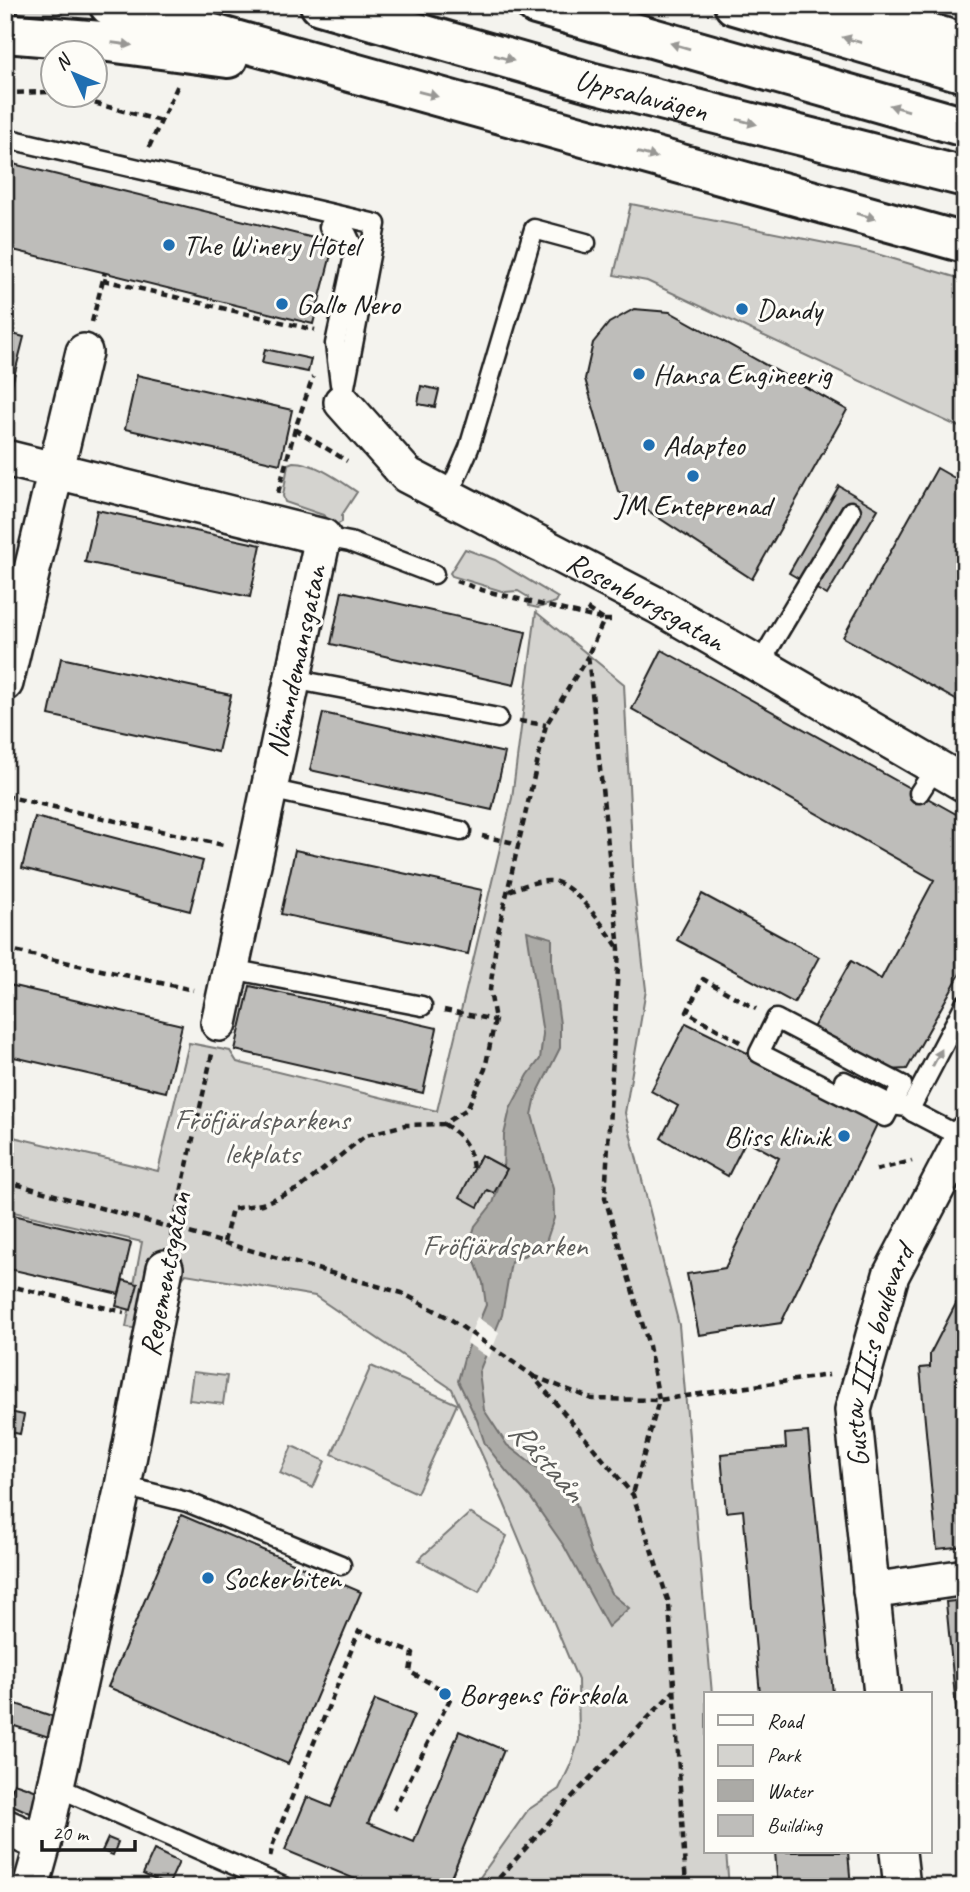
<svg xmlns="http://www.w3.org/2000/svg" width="970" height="1892" font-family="Caveat,sans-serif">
<rect width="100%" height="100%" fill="#f4f3ee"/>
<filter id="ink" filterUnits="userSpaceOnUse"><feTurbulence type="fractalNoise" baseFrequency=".0143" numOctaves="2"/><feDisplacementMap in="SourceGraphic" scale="14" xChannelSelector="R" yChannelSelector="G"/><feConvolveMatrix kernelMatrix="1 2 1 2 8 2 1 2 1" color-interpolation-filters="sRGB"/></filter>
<g filter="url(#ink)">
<g fill="#d4d3cf" stroke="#787876" stroke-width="2">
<path d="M5,5C22,5 50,0 62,14L5,15Z"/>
<polygon points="631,204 870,252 965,280 965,430 647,281 614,275"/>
<path d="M293,462C315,462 339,480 357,492L342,515V522L336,525L323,515L285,502L283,496L288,464Z"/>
<polygon points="465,549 495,560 558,598 556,602 538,608 529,606 528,597 518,591 505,592 452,576 450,573"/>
<polygon points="536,612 624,684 634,887 646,990 625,1113 679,1325 712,1694 706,1694 706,1852 726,1852 729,1887 473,1887 528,1810 559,1789 570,1766 579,1740 578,1680 504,1503 452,1389 315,1296 186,1274 139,1329 126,1327 142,1242 5,1210 5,1135 158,1171 189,1043 230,1051 237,1062 437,1111 512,798"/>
<polygon points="371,1366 457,1404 417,1493 332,1454"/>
<polygon points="193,1372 227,1376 223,1404 189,1400"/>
<polygon points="292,1446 325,1461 313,1488 280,1473"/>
<polygon points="470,1513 507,1536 479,1592 418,1560"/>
</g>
<polygon fill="#abaaa6" stroke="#72716f" stroke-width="2" points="527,931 552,938 552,966 560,1024 560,1048 536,1096 532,1115 553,1189 554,1218 545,1245 511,1262 502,1315 479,1372 484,1410 507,1445 554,1481 576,1503 591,1553 611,1593 629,1608 608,1627 564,1546 530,1497 507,1472 485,1444 477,1420 458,1381 464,1358 486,1305 483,1283 469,1246 475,1226 493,1203 503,1175 504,1135 510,1109 528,1075 540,1059 543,1034"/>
<polygon fill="#f4f3ee" points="477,1317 499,1332 489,1358 467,1343"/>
<g fill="#bebdba" stroke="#1c1c1c" stroke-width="2">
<polygon points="5,162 334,243 313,324 5,248"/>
<polygon points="634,309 670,312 847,410 752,579 618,491 585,379 593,343 609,323"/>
<polygon points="5,332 24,337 10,392 5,391"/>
<polygon points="265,349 311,359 308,372 262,363"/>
<polygon points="137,375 292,410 280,464 125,429"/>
<polygon points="421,386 439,390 435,407 418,404"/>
<polygon points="937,468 965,484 965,705 843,637"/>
<polygon points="839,486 878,509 827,595 789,573"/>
<polygon points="97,510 261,545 250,597 85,562"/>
<polygon points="342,591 526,632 514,685 331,644"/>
<polygon points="662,650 965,819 965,965 907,1069 888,1070 810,1033 851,961 881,979 934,880 632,709"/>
<polygon points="61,658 231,695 218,752 49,715"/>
<polygon points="323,713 505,753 492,810 310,770"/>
<polygon points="35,817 203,861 190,911 22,868"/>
<polygon points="295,850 482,890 468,954 281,914"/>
<polygon points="702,894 819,957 794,1003 677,940"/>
<polygon points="5,984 182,1025 166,1092 5,1055"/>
<polygon points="250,986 437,1028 423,1093 235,1050"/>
<polygon points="686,1023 880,1118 781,1323 699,1335 687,1274 725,1268 779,1158 746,1140 728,1176 661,1138 678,1106 651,1091"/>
<polygon points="481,1155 507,1169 494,1193 487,1190 478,1207 460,1197"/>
<polygon points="5,1213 131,1243 119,1294 5,1268"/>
<polygon points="123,1280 138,1284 131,1310 116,1306"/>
<polygon points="965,1286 965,1546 937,1549 920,1368 930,1367 930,1354"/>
<polygon points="5,1411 24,1415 20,1434 5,1431"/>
<polygon points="808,1432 833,1694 760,1694 743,1510 726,1512 721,1454 786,1448 785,1434"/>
<polygon points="181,1515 361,1592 288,1764 108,1687"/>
<polygon points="965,1600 965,1803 946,1602"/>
<polygon points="375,1700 414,1715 368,1823 414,1842 459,1731 504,1750 447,1887 374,1887 285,1850 307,1797 331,1807"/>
<polygon points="10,1702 58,1718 52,1738 5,1723"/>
<polygon points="14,1783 43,1793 39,1817 8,1803"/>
<polygon points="108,1838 118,1842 113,1855 102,1851"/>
<polygon points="154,1850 179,1862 168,1886 143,1874"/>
<polygon points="775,1852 848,1852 851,1887 778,1887"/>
</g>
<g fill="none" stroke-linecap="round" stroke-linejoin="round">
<g stroke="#1c1c1c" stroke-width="23">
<g id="service">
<polyline points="5,138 376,224 342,402"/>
<polyline points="329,227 347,234 355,251 335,344 340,384"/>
<polyline points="448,496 469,448 534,229 586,243"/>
<polyline points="323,537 350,542 434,574"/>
<polyline points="759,665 851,511"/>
<polyline points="292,679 498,718"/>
<polyline points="269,789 461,831"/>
<polyline points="919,793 936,767"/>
<polyline points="231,969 422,1006"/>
<polygon points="776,1019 902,1085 885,1117 759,1053"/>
<polyline points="844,1081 892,1105 907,1107 913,1112 963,1138"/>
<polyline points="913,1112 911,1107 965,1004"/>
<polyline points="123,1486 187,1502 341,1565"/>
<polyline points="55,1786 284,1887"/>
</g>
</g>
<g stroke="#1c1c1c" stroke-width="40">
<g id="minor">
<path id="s1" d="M342,402L407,475L658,606L965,784"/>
<polyline points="5,458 323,537 219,1023"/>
<polyline points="5,683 84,352"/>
<polyline points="871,1591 959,1578 965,1580"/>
<path id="s2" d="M882,1694L853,1410L891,1275L965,1134"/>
<polyline points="5,1827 43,1844"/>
<polyline points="898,1852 902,1887"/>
<polyline points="31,1887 43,1844 123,1486 165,1268"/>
</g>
</g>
<g stroke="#1c1c1c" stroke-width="44">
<g id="motorway">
<polyline points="109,5 965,243"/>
<path id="s3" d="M320,5L590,82L965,177"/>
<polyline points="536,5 965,127"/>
<polyline points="734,5 965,73"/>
<polyline points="839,5 965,44"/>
<polyline points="5,33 101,41 228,58"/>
</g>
</g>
<g stroke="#1c1c1c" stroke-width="4.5" stroke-dasharray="7 5" stroke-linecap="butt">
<polyline points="5,93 52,92"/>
<polyline points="60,94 161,121"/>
<polyline points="149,147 178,85"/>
<polyline points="103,280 315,330"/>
<polyline points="92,322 105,272"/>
<polyline points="295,429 347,461"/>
<polyline points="278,493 295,429 313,377"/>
<polyline points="456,581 482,590 600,619"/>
<polyline points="587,609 604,620"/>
<polyline points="611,620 604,620 588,655 619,949 605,1198 649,1346 659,1400 633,1494"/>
<polyline points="519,721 546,725"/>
<polyline points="5,796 223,845"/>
<polyline points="482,836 519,844"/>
<path d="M509,891C523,886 537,880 552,881C574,883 605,928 617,946"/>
<polyline points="5,949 193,990"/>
<polyline points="444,1010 495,1020"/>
<polyline points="740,1042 687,1012 703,979 756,1009"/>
<path d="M444,1124C463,1136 472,1149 473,1171"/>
<polyline points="876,1170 912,1161"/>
<polyline points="5,1181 402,1293 449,1318 532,1375 633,1495 669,1603 686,1887"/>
<polyline points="171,1237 212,1054"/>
<polyline points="224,1242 232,1209 262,1204 300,1188 366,1135 405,1125 444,1124 467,1109 485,1069 495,1020 490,990 497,936 546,725 588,656"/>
<polyline points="5,1285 124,1312"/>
<polyline points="533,1376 592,1399 659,1400 829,1375"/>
<polyline points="270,1857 273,1844 359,1631 413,1653 410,1672 452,1695 394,1810"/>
<polyline points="491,1887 568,1801 674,1691"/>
</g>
<use href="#service" stroke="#fdfcf7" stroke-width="18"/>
<use href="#minor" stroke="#fdfcf7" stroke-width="35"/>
<use href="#motorway" stroke="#fdfcf7" stroke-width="38"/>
</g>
<defs><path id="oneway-solid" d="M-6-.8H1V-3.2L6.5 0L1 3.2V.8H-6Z" transform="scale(1.75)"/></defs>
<g fill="#989794">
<use href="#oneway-solid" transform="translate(852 40) rotate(-164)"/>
<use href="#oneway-solid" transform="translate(122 44) rotate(8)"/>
<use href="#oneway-solid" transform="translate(680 46) rotate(-164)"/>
<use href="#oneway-solid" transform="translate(504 58) rotate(16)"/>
<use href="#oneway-solid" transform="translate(428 94) rotate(15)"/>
<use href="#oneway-solid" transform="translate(899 108) rotate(-164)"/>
<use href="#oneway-solid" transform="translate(747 122) rotate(14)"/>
<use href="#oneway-solid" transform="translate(647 155) rotate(15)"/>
<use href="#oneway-solid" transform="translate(866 216) rotate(15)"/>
<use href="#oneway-solid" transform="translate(937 1058) rotate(-62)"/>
</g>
</g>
<g fill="#1f6fb2" stroke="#fdfcf7" stroke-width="2.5">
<circle cx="169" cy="245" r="7"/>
<circle cx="282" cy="304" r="7"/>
<circle cx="742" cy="309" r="7"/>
<circle cx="639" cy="374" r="7"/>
<circle cx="649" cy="445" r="7"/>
<circle cx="693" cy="476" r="7"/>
<circle cx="844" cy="1136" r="7"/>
<circle cx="208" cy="1578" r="7"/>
<circle cx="445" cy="1694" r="7"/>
</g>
<g text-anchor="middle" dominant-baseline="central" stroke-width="6" stroke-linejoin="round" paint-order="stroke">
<g font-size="30" fill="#1c1c1c" stroke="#fdfcf7">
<text stroke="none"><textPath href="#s3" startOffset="334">Uppsalavägen</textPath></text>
<text stroke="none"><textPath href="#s1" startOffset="368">Rosenborgsgatan</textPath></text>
<text transform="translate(296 661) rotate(-78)">Nämndemansgatan</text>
<text transform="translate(165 1274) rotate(-79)">Regementsgatan</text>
<text stroke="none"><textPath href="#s2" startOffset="343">Gustav III:s boulevard</textPath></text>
</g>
<g font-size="30" fill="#1c1c1c" stroke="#fdfcf7" text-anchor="start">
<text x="183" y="245">The Winery Hotel</text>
<text x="296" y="304">Gallo Nero</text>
<text x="756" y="309">Dandy</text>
<text x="653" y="374">Hansa Engineerig</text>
<text x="663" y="445">Adapteo</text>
<text x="693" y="505" text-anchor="middle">JM Enteprenad</text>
<text x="830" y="1136" text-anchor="end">Bliss klinik</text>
<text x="222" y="1578">Sockerbiten</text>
<text x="459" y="1694">Borgens förskola</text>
</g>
<g font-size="30" fill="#5c5c5b" stroke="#fdfcf7">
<text x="262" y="1119">Fröfjärdsparkens<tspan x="262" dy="34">lekplats</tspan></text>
<text x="505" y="1245">Fröfjärdsparken</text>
</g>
<g font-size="32" font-style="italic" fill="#5c5c5a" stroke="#fdfcf7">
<text transform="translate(547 1461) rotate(48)">Råstaån</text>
</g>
</g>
<rect width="970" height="1892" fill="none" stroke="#fdfcf7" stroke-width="28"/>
<rect x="14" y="14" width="942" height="1864" fill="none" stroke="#1c1c1c" stroke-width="2.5" filter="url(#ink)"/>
<rect x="704" y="1692" width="228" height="161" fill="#fdfcf7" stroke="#a3a29f" stroke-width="2"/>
<rect x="718" y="1715" width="35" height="10" fill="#fdfcf7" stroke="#a3a29f" stroke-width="2"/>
<text x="767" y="1728" font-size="21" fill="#1c1c1c">Road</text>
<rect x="718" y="1745" width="35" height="21" fill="#d4d3cf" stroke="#a3a29f" stroke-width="2"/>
<text x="767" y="1762" font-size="21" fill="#1c1c1c">Park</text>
<rect x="718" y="1780" width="35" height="21" fill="#abaaa6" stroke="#a3a29f" stroke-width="2"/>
<text x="767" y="1798" font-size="21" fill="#1c1c1c">Water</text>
<rect x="718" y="1815" width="35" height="21" fill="#bebdba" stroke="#a3a29f" stroke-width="2"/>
<text x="767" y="1832" font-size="21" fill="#1c1c1c">Building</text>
<g transform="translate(74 74) rotate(314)"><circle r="33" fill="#fdfcf7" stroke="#a3a29f" stroke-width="2"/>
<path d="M0-5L12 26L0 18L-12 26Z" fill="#1f6fb2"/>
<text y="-10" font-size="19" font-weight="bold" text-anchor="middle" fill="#1c1c1c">N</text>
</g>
<path d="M42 1840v10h93v-10" fill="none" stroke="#1c1c1c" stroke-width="3.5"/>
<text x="52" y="1840" font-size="21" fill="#1c1c1c" stroke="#fdfcf7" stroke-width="5" paint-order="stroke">20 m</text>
</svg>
